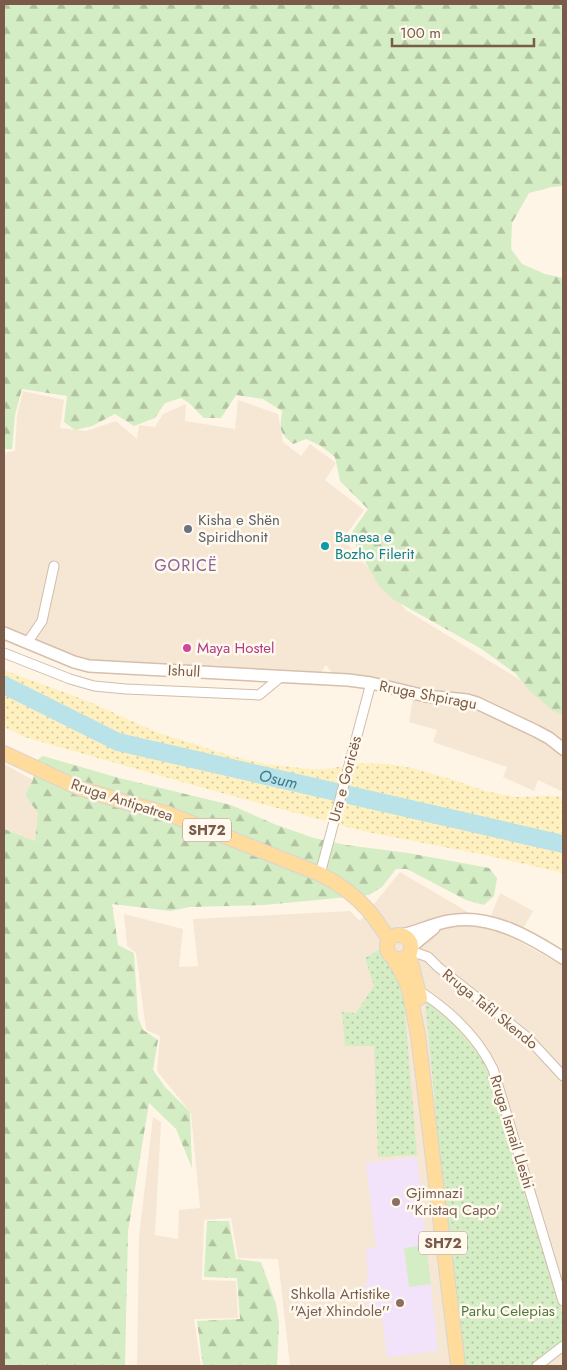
<svg xmlns="http://www.w3.org/2000/svg" width="567" height="1370" font-family="Jost,sans-serif">
<defs>
<pattern id="forest-firs" width="22" height="20" patternUnits="userSpaceOnUse" patternTransform="scale(1.25)"><rect width="22" height="20" fill="#d4edc4"/><path d="M5 1l3.5 6h-7zM16 11l3.5 6h-7z" fill="#b1c3a1"/></pattern>
<pattern id="sand-dots" width="8" height="8" patternUnits="userSpaceOnUse" patternTransform="scale(1.25)"><rect width="8" height="8" fill="#fff1bf"/><path d="M2 2h.1M6 6h.1" fill="none" stroke="#d3c69d" stroke-width="1.8" stroke-linecap="round"/></pattern>
<pattern id="park-dots" width="8" height="8" patternUnits="userSpaceOnUse" patternTransform="scale(1.25)"><rect width="8" height="8" fill="#d4edc4"/><path d="M2 2h.1M6 6h.1" fill="none" stroke="#b1c3a1" stroke-width="1.8" stroke-linecap="round"/></pattern>
</defs>
<rect width="100%" height="100%" fill="#fef5e7"/>
<g fill="#f6e7d4">
<polygon points="23,391 64,400 60,428 86,431 116,421 137,439 139,425 155,427 163,414 186,404 185,421 235,429 238,400 278,414 283,442 301,456 310,444 336,463 325,480 364,510 343,539 406,610 522,681 563,710 563,792 538,780 534,791 503,777 507,767 433,742 437,730 409,722 415,687 363,675 334,676 326,665 318,677 101,663 81,660 4,629 4,453 15,451 17,415"/>
<polygon points="4,764 33,780 25,795 39,813 35,841 4,829"/>
<polygon points="400,872 488,924 500,893 533,911 517,940 559,964 563,956 563,1366 290,1366 278,1259 238,1258 231,1218 204,1220 202,1280 236,1281 238,1318 194,1319 201,1366 137,1366 139,1237 153,1117 161,1122 155,1235 178,1239 179,1210 200,1208 191,1113 157,1071 160,1036 146,1030 136,953 127,946 124,914 183,929 179,967 198,966 193,919 350,911 360,921"/>
</g>
<polygon fill="#f2e3fa" points="417,1157 438,1351 387,1357 381,1312 368,1313 364,1283 368,1283 366,1249 376,1248 366,1163"/>
<polygon fill="#d4edc4" points="426,1245 431,1284 409,1287 404,1248"/>
<g fill="url(#forest-firs)">
<path d="M4,4H563V186L552,187L529,193L512,223L511,249L522,264L545,274L563,278V715L552,710L530,691L515,673L480,648L394,600L379,586L350,535L368,509L340,481L335,457L321,446L306,439L293,444C278,431 280,430 282,411L263,399L236,395L221,418H204L189,403L181,398L165,403L155,418L134,426L115,414L92,426L75,430L64,422L67,396L22,389L15,415L12,449H4Z"/>
<polygon points="43,756 119,778 231,805 274,824 314,838 346,845 408,853 489,868 497,878 494,896 484,905 466,900 407,869 396,869 382,887 369,895 264,905 189,907 171,911 112,904 118,945 134,953 138,1017 143,1030 158,1040 153,1070 165,1087 190,1112 192,1168 176,1129 149,1103 128,1231 125,1366 4,1366 4,829 35,841 38,813 25,795 33,780 36,761"/>
<polygon points="207,1221 229,1221 236,1259 261,1262 276,1304 279,1322 277,1366 203,1366 197,1321 240,1319 237,1278 204,1277"/>
</g>
<polygon fill="url(#sand-dots)" points="4,670 90,702 156,732 232,756 265,764 310,769 326,769 361,763 388,764 412,768 451,779 486,791 514,797 552,796 563,797 563,873 490,856 362,831 214,791 24,737 4,727"/>
<g fill="url(#park-dots)">
<polygon points="384,947 392,964 404,1001 417,1155 378,1157 374,1046 345,1046 342,1012 356,1013 374,986 365,958"/>
<polygon points="425,999 442,1011 481,1056 494,1086 513,1157 563,1315 563,1341 531,1366 462,1366 433,1124 436,1115"/>
</g>
<g fill="none" stroke-linecap="round" stroke-linejoin="round">
<path stroke="#b9e2e9" stroke-width="18" id="s1" d="M4,685L118,742L563,844"/>
<g stroke="#d1bdab" stroke-width="11">
<g id="street">
<polyline points="27,643 42,621 54,566"/>
<polyline points="4,653 70,679 94,686 126,689 259,695 282,676"/>
<polyline points="320,874 371,683"/>
<polyline points="411,951 428,957 438,967 527,1037 563,1076"/>
<path d="M418,990C449,1010 477,1036 493,1069L563,1301"/>
<polyline points="537,1366 563,1346"/>
</g>
</g>
<g stroke="#d7bfab" stroke-width="14">
<g id="secondary">
<polyline points="4,633 74,662 89,666 348,680 371,683 426,696 467,700 477,703 536,731 549,738 563,749"/>
<path d="M401,935C417,932 432,924 449,921C490,913 530,937 563,958"/>
<polyline points="412,946 434,928"/>
</g>
</g>
<g stroke="#dcd4d0" stroke-width="16">
<g id="primary">
<path d="M4,753L79,788L128,803L169,814L320,874C338,883 354,894 368,910C376,919 382,930 389,939"/>
<circle cx="399" cy="947" r="12"/>
<polyline points="409,955 420,998"/>
<polyline points="394,959 404,977 409,990 418,1035 458,1366"/>
</g>
</g>
<use href="#street" stroke="#fff" stroke-width="9"/>
<use href="#secondary" stroke="#fff" stroke-width="11"/>
<use href="#primary" stroke="#ffdb9c" stroke-width="14"/>
</g>
<circle fill="#6b7280" stroke="#fff9ee" stroke-width="2" cx="188" cy="529" r="5"/>
<circle fill="#0f9aa8" stroke="#fff9ee" stroke-width="2" cx="325" cy="546" r="5"/>
<circle fill="#d1479c" stroke="#fff9ee" stroke-width="2" cx="187" cy="648" r="5"/>
<g fill="#8d6e63" stroke="#fff9ee" stroke-width="2">
<circle cx="396" cy="1202" r="5"/>
<circle cx="400" cy="1303" r="5"/>
</g>
<g text-anchor="middle" dominant-baseline="central" stroke-width="5" stroke-linejoin="round" paint-order="stroke">
<g fill="#fff9ee" stroke="#a28a7a" stroke-width="1">
<rect x="183" y="818.5" width="48" height="23" rx="4"/>
<rect x="419" y="1231.5" width="48" height="23" rx="4"/>
</g>
<g font-size="14" font-weight="bold" fill="#7a5b49">
<text x="207" y="830">SH72</text>
<text x="443" y="1243">SH72</text>
</g>
<g font-size="15" fill="#5b616d" stroke="#fff9ee" text-anchor="start">
<text x="198" y="520">Kisha e Shën<tspan x="198" dy="17">Spiridhonit</tspan></text>
</g>
<g font-size="15" fill="#0d838f" stroke="#fff9ee" text-anchor="start">
<text x="335" y="537">Banesa e<tspan x="335" dy="17">Bozho Filerit</tspan></text>
</g>
<g font-size="15" fill="#b23c85" stroke="#fff9ee" text-anchor="start">
<text x="197" y="648">Maya Hostel</text>
</g>
<g font-size="15" fill="#7a5b49" stroke="#fff9ee">
<text transform="translate(184 671) rotate(3)">Ishull</text>
<text transform="translate(428 695) rotate(11)">Rruga Shpiragu</text>
<text transform="translate(345 779) rotate(-75)">Ura e Goricës</text>
<text transform="translate(122 800) rotate(18)">Rruga Antipatrea</text>
<text transform="translate(490 1009) rotate(39)">Rruga Tafil Skendo</text>
<text transform="translate(512 1132) rotate(73)">Rruga Ismail Lleshi</text>
</g>
<g font-size="15" fill="#785e54" stroke="#fff9ee" text-anchor="start">
<text x="406" y="1193">Gjimnazi<tspan x="406" dy="17">''Kristaq Capo'</tspan></text>
<text x="390" y="1294" text-anchor="end">Shkolla Artistike<tspan x="390" dy="17">''Ajet Xhindole''</tspan></text>
</g>
<g font-size="15" fill="#4f7a3d" stroke="#fff9ee">
<text x="508" y="1311">Parku Celepias</text>
</g>
<g font-size="16" letter-spacing="1" fill="#8a649d" stroke="#fff9ee">
<text x="186" y="565">GORICË</text>
</g>
<g font-size="16" font-style="italic" fill="#3e7b87" stroke="#fff9ee">
<text stroke="none"><textPath href="#s1" startOffset="292">Osum</textPath></text>
</g>
</g>
<rect width="567" height="1370" fill="none" stroke="#7a5b49" stroke-width="10"/>
<path d="M392 38v8h142v-8" fill="none" stroke="#7a5b49" stroke-width="2.5"/>
<text x="400" y="38" font-size="15" fill="#7a5b49" stroke="#fff9ee" stroke-width="4" paint-order="stroke">100 m</text>
</svg>
